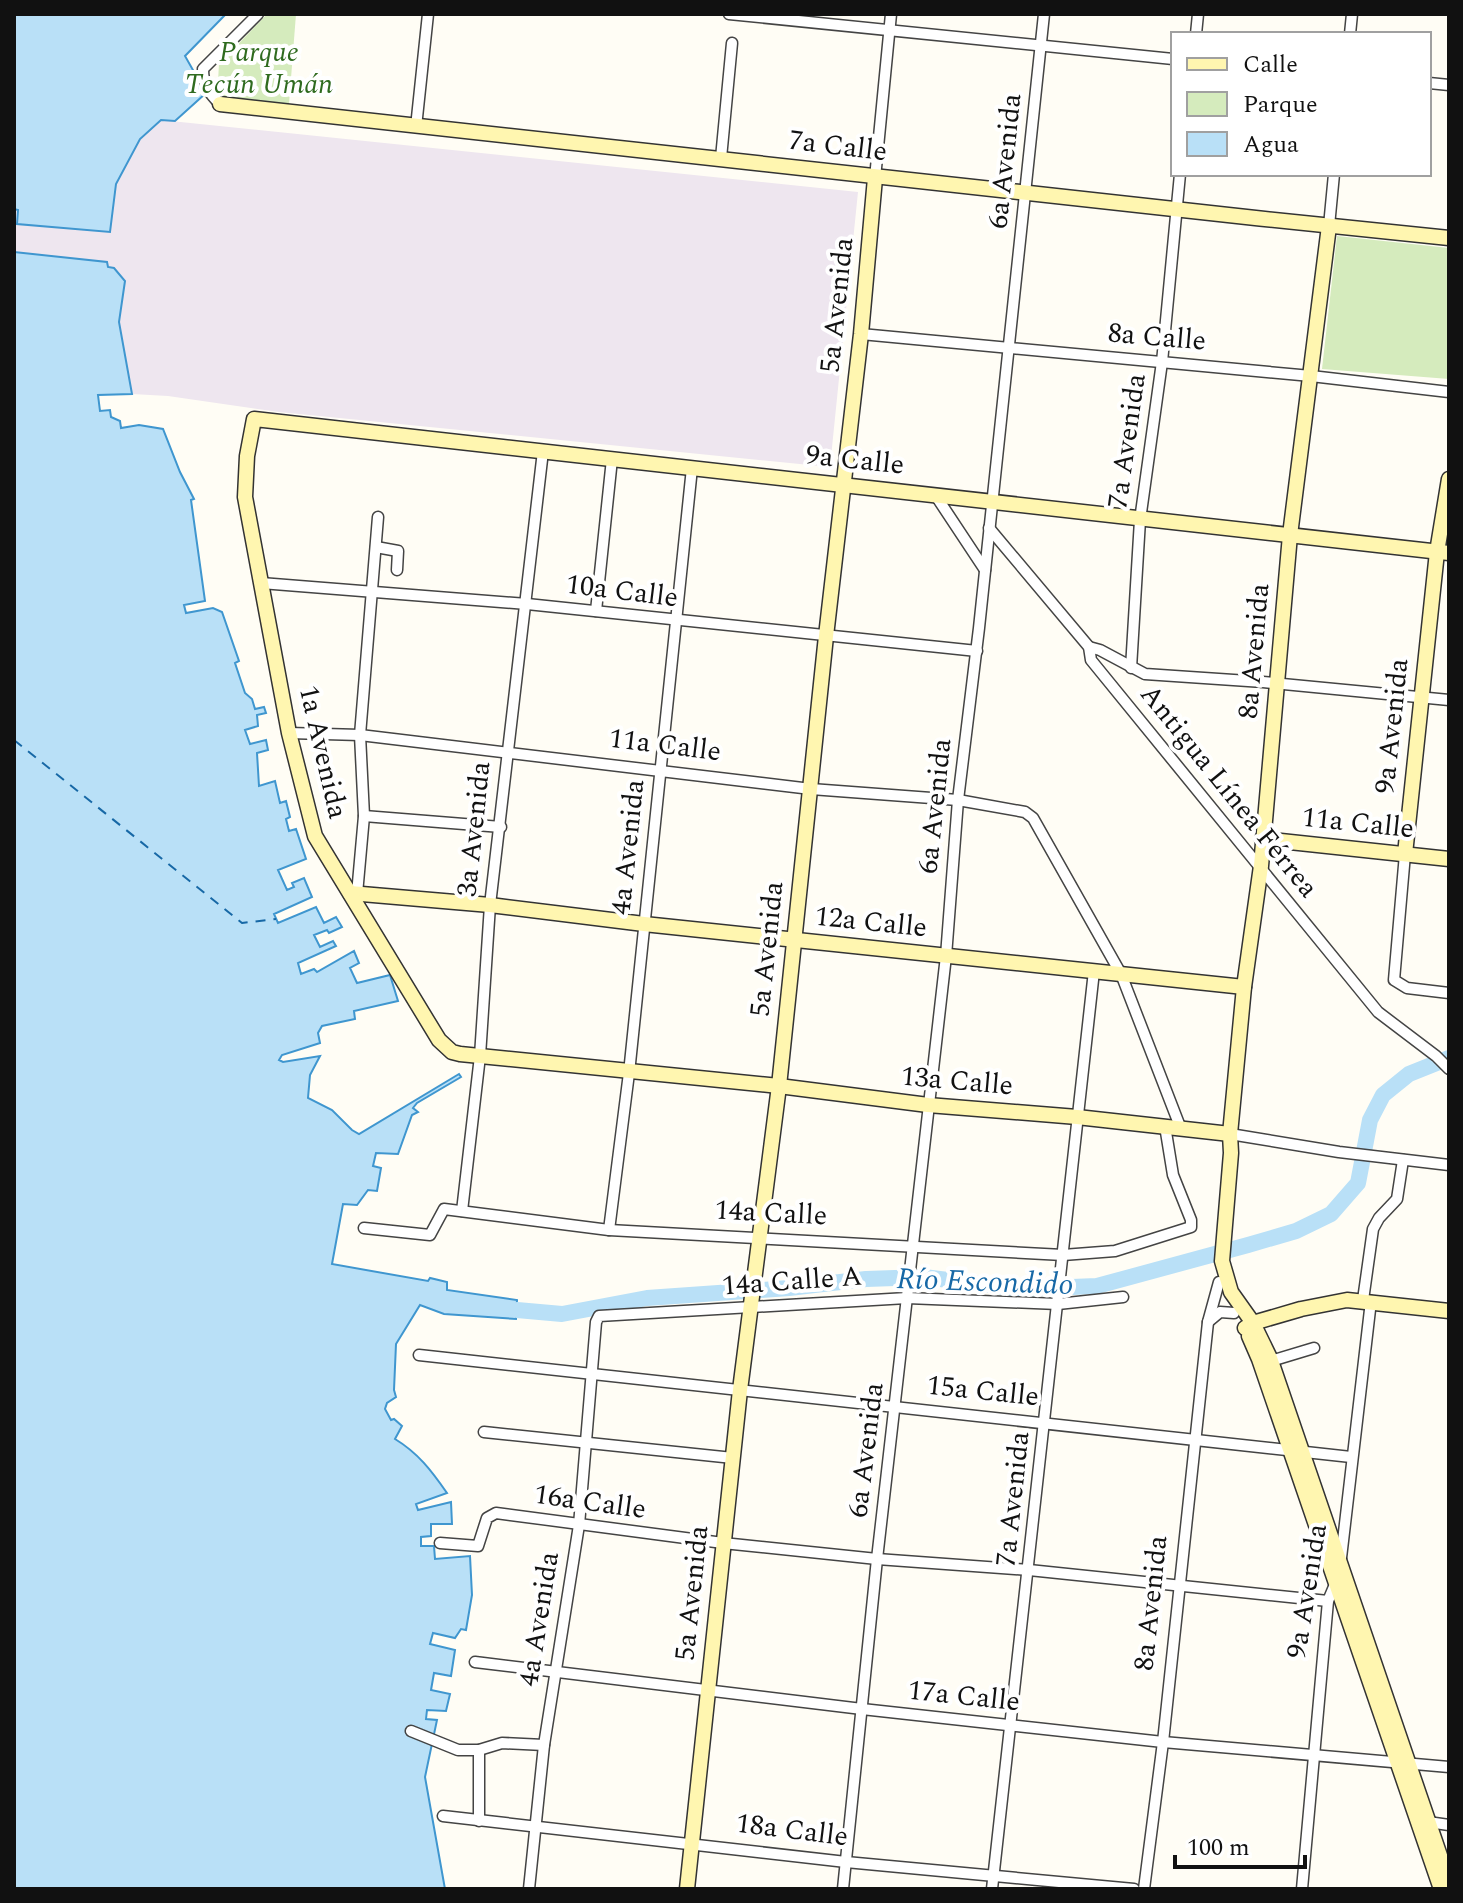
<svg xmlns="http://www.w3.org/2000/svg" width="1463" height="1903" font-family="Spectral,serif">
<rect width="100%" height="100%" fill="#fffdf5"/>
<polygon fill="#eee6ef" points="161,120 858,192 830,467 279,412 168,396 132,394 107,262 14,252 14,209 18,209 18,224 110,232 116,184 140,139"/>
<g fill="#d5ebbd">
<polygon points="267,14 296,14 289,104 217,98 219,64"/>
<polygon points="1337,236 1449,248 1449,379 1322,369"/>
</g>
<g fill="#b9e0f7" stroke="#3f96cf" stroke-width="2">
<polygon points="14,14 226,14 185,56 206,93 175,121 161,120 140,139 116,184 110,232 17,224 18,210 14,209"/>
<path d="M14,252L107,262L108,267L114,268L125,281L119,322L132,394L98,395L100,411L110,410L111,417L120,421L121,428L139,425L163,429L180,472L194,499L191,500L205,601L184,605L186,613L213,608L222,612L239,661L235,663L245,693L252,699L255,709L264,707L266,713L257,715L258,726L245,730L250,744L266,740L268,750L257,753L259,786L275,781L280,803L286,801L290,817L286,819L289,831L296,829L306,859L278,870L287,890L294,887L292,883L304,878L312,897L274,914L278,923L316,907L324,923L336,917L342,927L329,933L327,930L314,935L320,947L333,941L336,946L298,963L301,974L314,969L317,972L354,951L359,963L350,968L357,983L390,975L398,1001L354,1011L355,1019L322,1026L318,1033L320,1043L282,1055L279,1060L283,1062L320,1056L310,1075L308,1098L332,1110L352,1130L359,1134L459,1074L461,1077L417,1103L413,1108L418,1112L412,1115L398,1154L376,1153L373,1166L381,1168L377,1191L368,1190L357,1205L343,1204L332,1264L428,1281L430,1278L447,1282V1290L517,1300L516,1319L444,1314L420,1305L396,1344L394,1390L396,1397L387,1403L385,1409L391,1420L394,1419L402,1426L395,1439C418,1453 431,1470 447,1493L416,1504L418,1510L451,1502L452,1524H431V1536L421,1537V1546H434L435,1559L470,1556L472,1595L466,1630L461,1629L455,1638L433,1633L430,1644L455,1650L451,1676L434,1673L431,1690L450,1694L446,1711L427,1710L426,1719L437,1720L425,1777L445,1889H14Z"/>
</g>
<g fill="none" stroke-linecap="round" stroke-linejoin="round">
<polyline stroke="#b9e0f7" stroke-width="16" points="517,1310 562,1314 647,1298 789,1288 866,1279 924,1277 1021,1289 1097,1286 1248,1245 1296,1231 1331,1214 1358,1183 1370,1120 1383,1095 1409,1074 1449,1058"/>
<polyline stroke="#1768a6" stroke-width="2" stroke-dasharray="10 8" stroke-linecap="butt" points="14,740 242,923 276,919"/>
<g stroke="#444" stroke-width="13">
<g id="street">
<polyline points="729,14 1173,59"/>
<polyline points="1196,34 1198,14"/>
<polyline points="1350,34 1352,14"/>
<polyline points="1429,83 1449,85"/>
<path d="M220,104C209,93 203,85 203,69L258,14"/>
<polyline points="416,127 428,14"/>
<polyline points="721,158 732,43"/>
<polyline points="875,178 891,14"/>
<polyline points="1329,226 1334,174"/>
<polyline points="861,334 1311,376 1449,392"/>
<polyline points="936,496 985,570"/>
<polyline points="989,528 1089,647 1091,660 1378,1012 1436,1056 1449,1069"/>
<polyline points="376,547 398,551 397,570"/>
<polyline points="261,583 527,604 977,651"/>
<polyline points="596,611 612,459"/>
<polyline points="1089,647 1100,650 1145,674 1263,682 1449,700"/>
<polyline points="1131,668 1140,520 1162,362 1180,174"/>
<polyline points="289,733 360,735 811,789 958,800 1025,812 1033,818 1121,974 1181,1129"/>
<polyline points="364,816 501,827"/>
<polyline points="1405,854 1394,980 1407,988 1449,993"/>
<polyline points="357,894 364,816 360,735 378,517"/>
<polyline points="1230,1134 1339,1152 1449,1165"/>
<polyline points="462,1211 480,1056 490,905 543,451"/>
<polyline points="364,1228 430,1235 444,1209 609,1230 1063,1255 1115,1251 1191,1227 1191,1220 1173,1175 1165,1126"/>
<polyline points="609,1230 629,1073 692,468"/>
<polyline points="1363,1300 1373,1229 1379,1218 1397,1199 1403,1160"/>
<polyline points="1208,1322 1220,1312 1234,1313"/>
<polyline points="419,1355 1351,1457"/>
<polyline points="1271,1361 1314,1348"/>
<polyline points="484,1432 733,1458"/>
<polyline points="440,1543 478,1546 487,1518 496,1513 723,1543 877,1559 1029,1570 1328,1601"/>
<polyline points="1341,1558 1371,1301"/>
<polyline points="475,1662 862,1709 1163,1742 1449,1767"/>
<polyline points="411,1731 458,1750 479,1750 502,1743 544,1745"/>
<polyline points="479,1750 479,1821"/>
<polyline points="443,1816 846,1862 1134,1889"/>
<polyline points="1428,1822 1449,1825"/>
<polyline points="529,1889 544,1745 579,1525 596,1322 599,1316 907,1298 1058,1304 1123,1297"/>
<polyline points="843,1889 877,1559 946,956 958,800 979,628 1044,14"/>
<polyline points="992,1889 1094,971"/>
<polyline points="1144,1889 1163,1742 1208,1322 1219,1282"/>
<polyline points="1302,1889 1328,1601 1336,1582"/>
</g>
</g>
<g stroke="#333" stroke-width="17">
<g id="secondary">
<path d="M220,104C630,147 1039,197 1449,238"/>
<polyline points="1329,226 1290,535 1261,866 1244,987 1230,1134 1231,1153 1222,1261 1231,1292 1253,1323 1270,1358 1449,1882"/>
<polyline points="1262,839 1449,859"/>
<polyline points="1405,854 1437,552 1449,479"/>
<polyline points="350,893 490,905 644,924 1244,987"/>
<polyline points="1230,1134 1077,1117 928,1105 779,1086 460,1054 452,1052 439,1040 315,836 289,733 245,497 247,456 254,419 1449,553"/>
<polyline points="1245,1328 1253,1323 1301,1309 1347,1300 1449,1311"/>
<polyline points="1249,1336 1259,1359 1441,1889"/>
<polyline points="687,1889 740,1390 779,1086 826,636 861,334 875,178"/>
</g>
</g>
<use href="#street" stroke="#fff" stroke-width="10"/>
<use href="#secondary" stroke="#fff6b0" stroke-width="14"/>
</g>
<g text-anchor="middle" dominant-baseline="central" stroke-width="8" stroke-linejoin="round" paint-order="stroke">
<g font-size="28" font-style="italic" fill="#2f6b1f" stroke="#fff">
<text x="259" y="52">Parque<tspan x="259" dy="32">Tecún Umán</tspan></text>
</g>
<g font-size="28" fill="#111" stroke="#fff">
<text transform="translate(838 146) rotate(7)">7a Calle</text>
<text transform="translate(1005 161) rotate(-84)">6a Avenida</text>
<text transform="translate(837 305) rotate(-84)">5a Avenida</text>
<text transform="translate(1157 337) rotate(5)">8a Calle</text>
<text transform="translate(1127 441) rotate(-82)">7a Avenida</text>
<text transform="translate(855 460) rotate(6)">9a Calle</text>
<text transform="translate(622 591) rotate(7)">10a Calle</text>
<text transform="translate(1254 651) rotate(-85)">8a Avenida</text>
<text transform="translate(1392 726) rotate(-84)">9a Avenida</text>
<text transform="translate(665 745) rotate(7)">11a Calle</text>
<text transform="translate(323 752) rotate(77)">1a Avenida</text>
<text transform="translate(1229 791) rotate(51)">Antigua Línea Férrea</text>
<text transform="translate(935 806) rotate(-84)">6a Avenida</text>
<text transform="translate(1358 823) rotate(6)">11a Calle</text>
<text transform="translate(474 829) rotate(-84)">3a Avenida</text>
<text transform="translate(628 847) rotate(-84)">4a Avenida</text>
<text transform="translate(871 922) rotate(6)">12a Calle</text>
<text transform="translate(767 949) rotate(-84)">5a Avenida</text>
<text transform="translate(957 1081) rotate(5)">13a Calle</text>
<text transform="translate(771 1213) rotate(3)">14a Calle</text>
<text transform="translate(792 1281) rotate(-4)">14a Calle A</text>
<text transform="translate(983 1391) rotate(6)">15a Calle</text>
<text transform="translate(866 1450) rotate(-83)">6a Avenida</text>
<text transform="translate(1013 1499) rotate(-84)">7a Avenida</text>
<text transform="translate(590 1502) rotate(8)">16a Calle</text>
<text transform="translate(1307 1591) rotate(-81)">9a Avenida</text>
<text transform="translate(692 1593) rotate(-84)">5a Avenida</text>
<text transform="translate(1151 1603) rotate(-84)">8a Avenida</text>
<text transform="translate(539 1619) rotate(-81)">4a Avenida</text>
<text transform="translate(964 1696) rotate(6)">17a Calle</text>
<text transform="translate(792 1830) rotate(7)">18a Calle</text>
</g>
<g font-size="30" font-style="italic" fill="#1768a6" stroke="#fff">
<text transform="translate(985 1282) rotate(2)">Río Escondido</text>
</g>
</g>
<rect width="1463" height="1903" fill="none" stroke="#111111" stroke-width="32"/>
<rect x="1171" y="32" width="260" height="144" fill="#ffffff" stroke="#a0a0a0" stroke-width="2"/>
<rect x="1187" y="58" width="40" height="12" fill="#fff6b0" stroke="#a0a0a0" stroke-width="2"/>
<text x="1243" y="72" font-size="24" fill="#111111">Calle</text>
<rect x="1187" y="92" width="40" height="24" fill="#d5ebbd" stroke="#a0a0a0" stroke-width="2"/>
<text x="1243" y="112" font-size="24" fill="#111111">Parque</text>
<rect x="1187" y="132" width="40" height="24" fill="#b9e0f7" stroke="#a0a0a0" stroke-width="2"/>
<text x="1243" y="152" font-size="24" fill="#111111">Agua</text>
<path d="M1175 1855v12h130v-12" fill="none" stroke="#111111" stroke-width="4"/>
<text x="1187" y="1855" font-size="24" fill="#111111" stroke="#ffffff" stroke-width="6" paint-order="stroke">100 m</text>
</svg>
